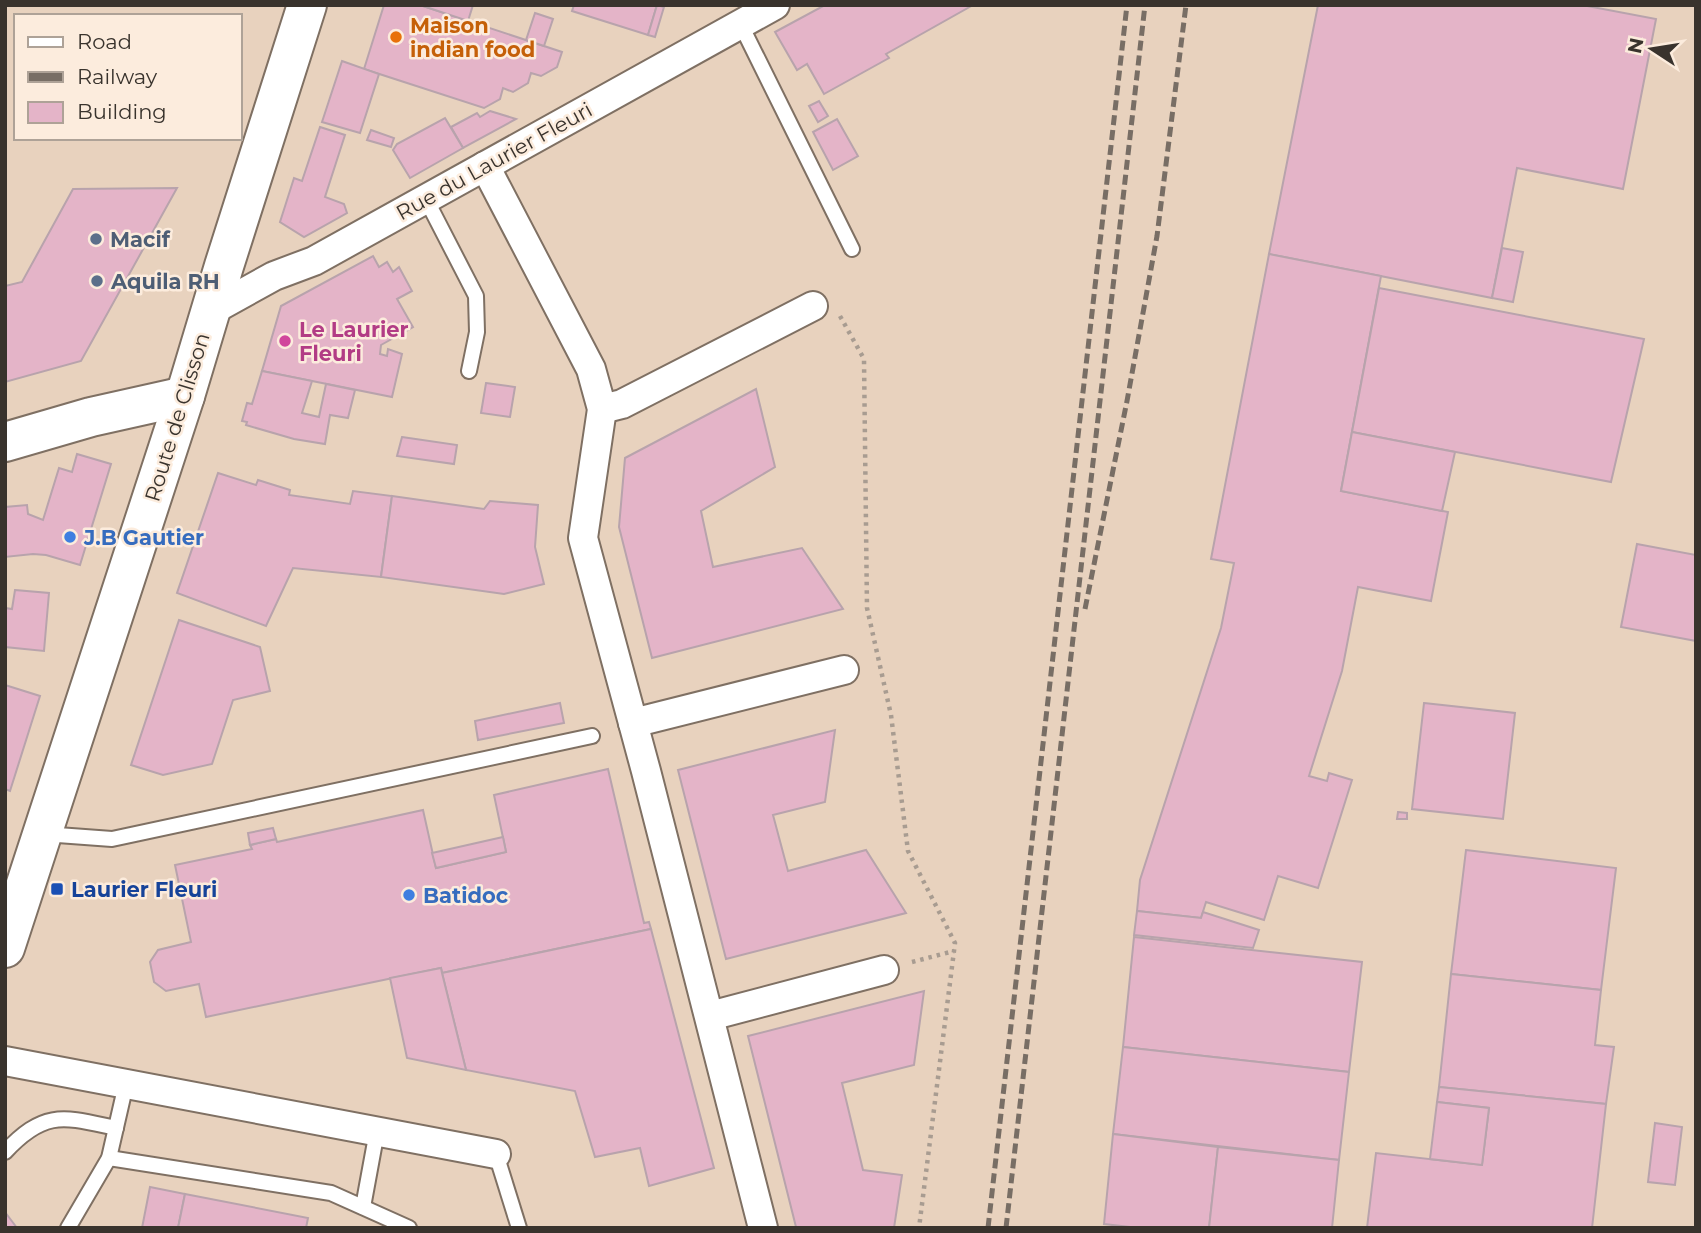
<svg xmlns="http://www.w3.org/2000/svg" width="1701" height="1233" font-family="Montserrat,sans-serif">
<rect width="100%" height="100%" fill="#efdfd0"/>
<path fill="#e8d2be" fill-rule="evenodd" d="M5,5H1696V1228H5ZM16,16H240V138H16Z"/>
<g fill="#e4b4c8" stroke="#b8a3ac" stroke-width="2">
<polygon points="384,5 420,5 562,52 557,67 541,76 531,73 528,83 513,92 503,88 500,99 484,108 364,69"/>
<polygon points="420,5 473,5 468,21"/>
<polygon points="574,5 657,5 648,35 572,11"/>
<polygon points="657,5 664,7 655,37 648,35"/>
<polygon points="825,5 973,5 886,54 889,58 824,94 807,64 797,70 775,32"/>
<polygon points="1318,5 1582,5 1656,19 1623,189 1517,168 1492,298 1269,254"/>
<polygon points="535,13 553,19 544,46 526,40"/>
<polygon points="342,61 379,74 360,133 322,122"/>
<polygon points="819,101 828,116 818,122 809,106"/>
<polygon points="490,111 516,119 463,148 451,127 477,113 480,117"/>
<polygon points="445,118 463,148 410,178 393,150 397,144"/>
<polygon points="837,119 858,156 833,170 813,132"/>
<polygon points="320,127 345,135 325,197 344,204 347,213 304,237 280,222 294,178 302,181"/>
<polygon points="371,130 394,138 391,147 367,140"/>
<polygon points="177,188 81,361 5,382 5,286 22,282 73,189"/>
<polygon points="1502,248 1523,252 1513,302 1492,298"/>
<polygon points="1269,254 1381,276 1341,491 1448,512 1438,564 1431,601 1358,587 1342,671 1309,776 1327,781 1329,773 1352,780 1318,888 1278,876 1264,920 1206,902 1201,918 1137,911 1140,880 1221,628 1234,563 1211,559"/>
<polygon points="373,256 379,267 387,262 393,272 399,267 412,291 397,299 413,327 381,345 380,354 387,356 388,349 402,354 392,397 262,371 281,306"/>
<polygon points="1379,288 1644,339 1611,482 1352,432"/>
<polygon points="262,371 312,381 302,413 319,417 326,384 355,390 348,418 330,415 325,444 294,439 246,425 247,422 242,421 247,403 252,404"/>
<polygon points="486,383 515,387 510,417 481,413"/>
<polygon points="756,389 775,467 701,511 713,567 802,548 843,609 652,658 619,527 625,458"/>
<polygon points="1352,432 1455,452 1442,511 1341,491"/>
<polygon points="402,437 457,445 454,464 397,456"/>
<polygon points="77,454 111,464 80,565 46,555 33,554 5,557 5,507 27,505 28,514 43,520 59,468 72,472"/>
<polygon points="218,473 256,485 258,480 290,490 289,495 350,504 353,491 392,496 381,577 293,568 266,626 177,593"/>
<polygon points="392,496 484,509 490,501 538,505 535,547 544,584 504,594 381,577"/>
<polygon points="1637,544 1696,555 1696,641 1621,627"/>
<polygon points="15,590 49,593 44,651 5,647 5,608 12,609"/>
<polygon points="179,620 260,647 270,691 233,700 212,764 163,775 131,765"/>
<polygon points="5,685 40,696 10,791 5,789"/>
<polygon points="560,703 564,723 478,740 475,721"/>
<polygon points="1424,703 1515,713 1503,819 1412,809"/>
<polygon points="835,730 825,802 773,815 788,871 866,850 906,913 726,959 678,770"/>
<polygon points="608,769 644,923 649,922 651,929 442,973 441,968 206,1017 199,984 166,991 154,982 150,962 158,950 191,942 175,865 252,849 250,845 276,839 277,842 423,810 436,868 506,852 494,795"/>
<polygon points="1398,812 1407,813 1407,819 1397,819"/>
<polygon points="273,828 276,839 250,845 248,833"/>
<polygon points="503,837 506,852 436,868 432,853"/>
<polygon points="1466,850 1616,868 1601,990 1451,974"/>
<polygon points="1137,911 1201,918 1203,912 1259,930 1253,948 1134,935"/>
<polygon points="651,929 714,1168 649,1186 640,1148 595,1157 575,1091 466,1070 442,973"/>
<polygon points="1134,937 1362,962 1349,1072 1123,1047"/>
<polygon points="441,968 442,973 466,1070 407,1058 390,978"/>
<polygon points="1451,974 1601,990 1595,1045 1614,1047 1606,1104 1439,1087"/>
<polygon points="924,991 914,1065 842,1083 863,1170 902,1175 894,1228 796,1227 748,1036"/>
<polygon points="1123,1047 1349,1072 1339,1160 1113,1134"/>
<polygon points="1439,1087 1606,1104 1592,1228 1367,1228 1376,1153 1482,1165 1489,1108 1437,1102"/>
<polygon points="1437,1102 1489,1108 1482,1165 1430,1159"/>
<polygon points="1655,1123 1682,1127 1675,1185 1648,1182"/>
<polygon points="1113,1134 1218,1147 1209,1228 1139,1228 1104,1224"/>
<polygon points="1218,1147 1339,1160 1332,1228 1209,1228"/>
<polygon points="150,1187 185,1194 178,1228 142,1228"/>
<polygon points="185,1194 308,1218 306,1228 178,1228"/>
<polygon points="5,1212 17,1228 5,1228"/>
</g>
<g fill="none" stroke-linecap="round" stroke-linejoin="round">
<g stroke="#7f7063" stroke-width="18">
<g id="lane">
<polyline points="741,25 852,249"/>
<polyline points="426,199 476,296 477,332 469,371"/>
<polyline points="44,834 112,839 592,736"/>
<path d="M5,1152C45,1109 64,1117 116,1128"/>
<polyline points="496,1154 519,1228"/>
<polyline points="109,1158 331,1193 409,1228"/>
<polyline points="363,1207 377,1131"/>
<polyline points="68,1228 109,1158 126,1084"/>
</g>
</g>
<g stroke="#7f7063" stroke-width="32">
<g id="street">
<polyline points="485,166 591,369 602,409 583,538 646,771 763,1228"/>
<polyline points="209,312 274,276 314,261 775,5"/>
<polyline points="602,409 622,404 813,306"/>
<polyline points="633,723 844,670"/>
<polyline points="710,1016 884,970"/>
<polyline points="5,1061 496,1154"/>
</g>
</g>
<g stroke="#7f7063" stroke-width="42">
<g id="secondary">
<polyline points="5,442 91,417 185,396"/>
<polyline points="5,948 185,396 224,266 307,5"/>
</g>
</g>
<g stroke="#a89c91" stroke-width="4.5" stroke-dasharray="3.5 5" stroke-linecap="butt">
<polyline points="840,316 864,359 867,608 891,715 908,851 955,943 919,1228"/>
<polyline points="912,962 954,951"/>
</g>
<use href="#lane" stroke="#fff" stroke-width="14"/>
<use href="#street" stroke="#fff" stroke-width="28"/>
<use href="#secondary" stroke="#fff" stroke-width="38"/>
<g stroke="#786e65" stroke-width="5" stroke-dasharray="10 5" stroke-linecap="butt">
<polyline points="1085,609 1127,401 1157,236 1186,5"/>
<polyline points="988,1228 1127,5"/>
<polyline points="1006,1228 1145,5"/>
</g>
</g>
<circle fill="#e8710a" stroke="#fcecdd" stroke-width="2.5" cx="396" cy="37" r="7"/>
<g fill="#5c6f8a" stroke="#fcecdd" stroke-width="2.5">
<circle cx="96" cy="239" r="7"/>
<circle cx="97" cy="281" r="7"/>
</g>
<circle fill="#d1479c" stroke="#fcecdd" stroke-width="2.5" cx="285" cy="341" r="7"/>
<g fill="#3f7fe0" stroke="#fcecdd" stroke-width="2.5">
<circle cx="70" cy="537" r="7"/>
<circle cx="409" cy="895" r="7"/>
</g>
<rect fill="#1a4fb4" stroke="#fcecdd" stroke-width="2.5" x="50" y="882" width="14" height="14" rx="3.5"/>
<g text-anchor="middle" dominant-baseline="central" stroke-width="5" stroke-linejoin="round" paint-order="stroke">
<g font-size="21" font-weight="bold" fill="#c56008" stroke="#fcecdd" text-anchor="start">
<text x="410" y="25">Maison<tspan x="410" dy="24">indian food</tspan></text>
</g>
<g font-size="21" fill="#39332d" stroke="#fcecdd">
<text transform="translate(494 161) rotate(-29)">Rue du Laurier Fleuri</text>
<text transform="translate(177 417) rotate(-73)">Route de Clisson</text>
</g>
<g font-size="21" font-weight="bold" fill="#4e5e75" stroke="#fcecdd" text-anchor="start">
<text x="110" y="239">Macif</text>
<text x="111" y="281">Aquila RH</text>
</g>
<g font-size="21" font-weight="bold" fill="#b23c85" stroke="#fcecdd" text-anchor="start">
<text x="299" y="329">Le Laurier<tspan x="299" dy="24">Fleuri</tspan></text>
</g>
<g font-size="21" font-weight="bold" fill="#366cbe" stroke="#fcecdd" text-anchor="start">
<text x="84" y="537">J.B Gautier</text>
<text x="423" y="895">Batidoc</text>
</g>
<g font-size="21" font-weight="bold" fill="#164399" stroke="#fcecdd" text-anchor="start">
<text x="71" y="889">Laurier Fleuri</text>
</g>
</g>
<rect width="1701" height="1233" fill="none" stroke="#39332d" stroke-width="14"/>
<rect x="14" y="14" width="228" height="126" fill="#fcecdd" stroke="#aea297" stroke-width="2"/>
<rect x="28" y="37" width="35" height="10" fill="#ffffff" stroke="#aea297" stroke-width="2"/>
<text x="77" y="49" font-size="21" fill="#39332d">Road</text>
<rect x="28" y="72" width="35" height="10" fill="#786e65" stroke="#aea297" stroke-width="2"/>
<text x="77" y="84" font-size="21" fill="#39332d">Railway</text>
<rect x="28" y="102" width="35" height="21" fill="#e4b4c8" stroke="#aea297" stroke-width="2"/>
<text x="77" y="119" font-size="21" fill="#39332d">Building</text>
<g transform="translate(1652 49) rotate(282)" stroke="#fcecdd" stroke-width="5" paint-order="stroke">
<path d="M0-5L12 26L0 18L-12 26Z" fill="#39332d"/>
<text y="-10" font-size="19" font-weight="bold" text-anchor="middle" fill="#39332d">N</text>
</g>
</svg>
